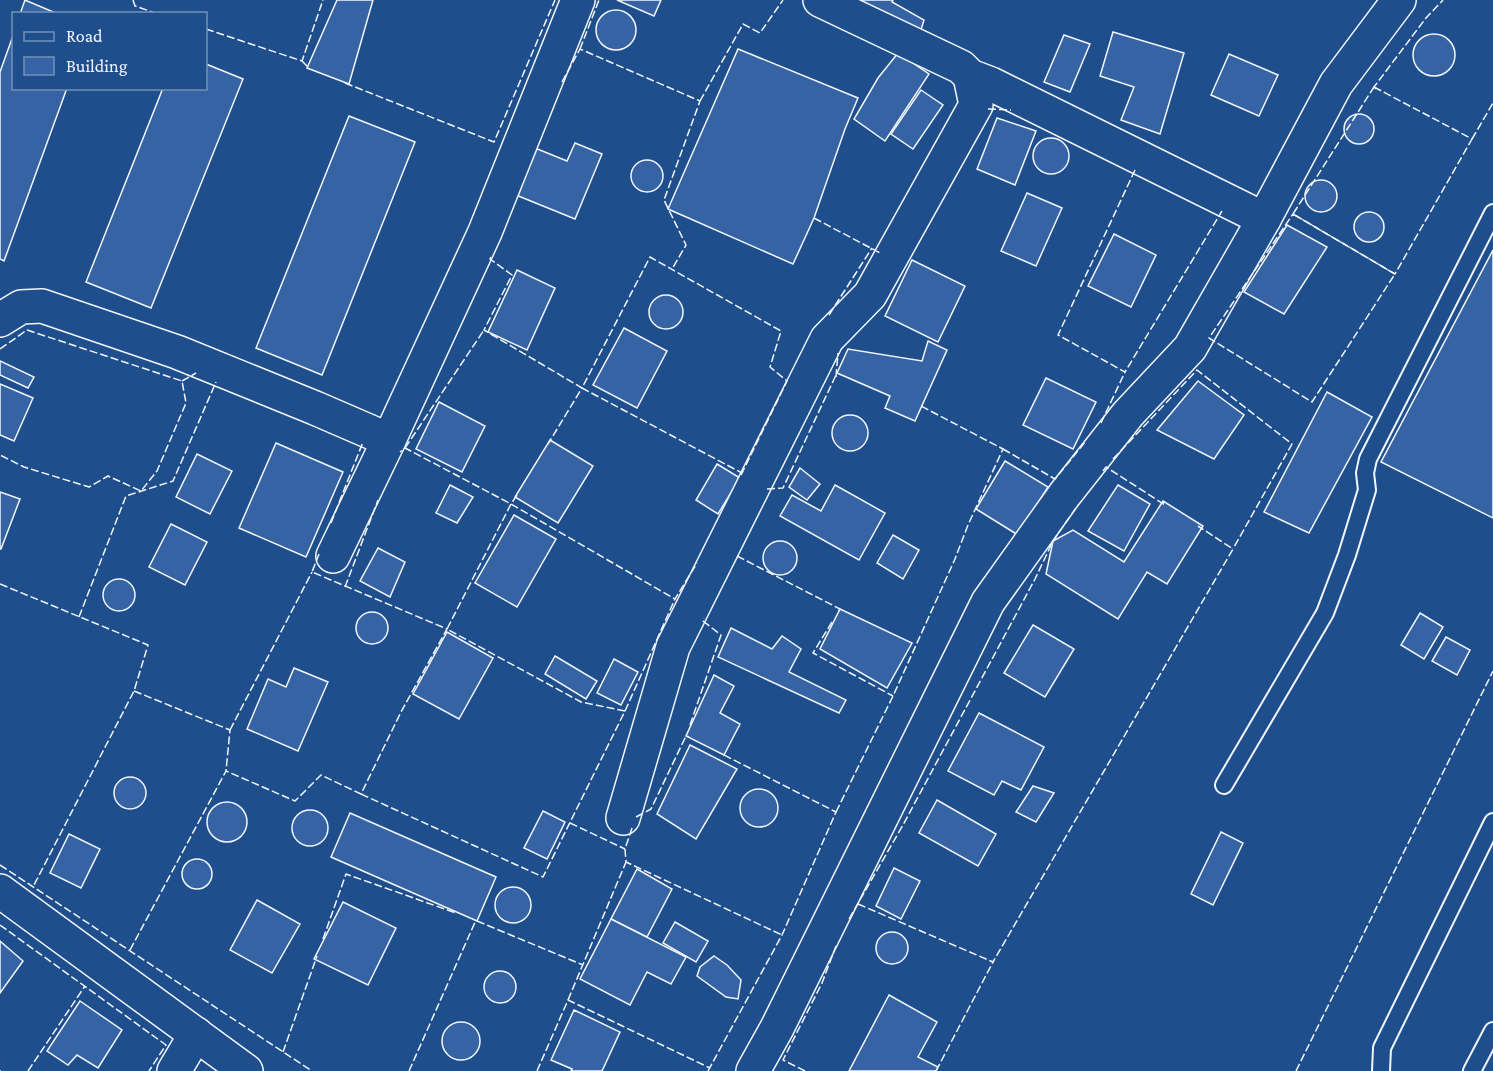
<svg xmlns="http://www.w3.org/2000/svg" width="1493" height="1071" font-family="'Crimson Pro',serif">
<rect width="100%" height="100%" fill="#1f4e8c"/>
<g fill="#3563a3" stroke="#f2f6ff" stroke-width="1.5">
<polygon points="25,0 58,14 20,14"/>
<polygon points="337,0 373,0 349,84 307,68"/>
<polygon points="617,0 661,0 654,16"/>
<polygon points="857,0 893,0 892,2 924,20 920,33"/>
<circle cx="616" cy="30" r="20"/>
<polygon points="1113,32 1184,53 1160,134 1121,120 1134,87 1100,76"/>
<polygon points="14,33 14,88 67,88 4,261 0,259 0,72"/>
<circle cx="1434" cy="55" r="21"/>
<polygon points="1064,35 1090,44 1070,92 1044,82"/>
<polygon points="738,49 858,98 845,129 814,218 793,264 668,209"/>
<polygon points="898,53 929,74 885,141 854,119 878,78"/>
<polygon points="1229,54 1278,75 1259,116 1211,95"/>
<polygon points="206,64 243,79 151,308 86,282 163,88 206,88"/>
<polygon points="921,90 943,105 913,149 891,134"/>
<circle cx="1359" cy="129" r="15"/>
<polygon points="349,116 415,142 322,375 256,348"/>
<polygon points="997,118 1036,131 1015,185 977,169"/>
<circle cx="1051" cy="156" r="18"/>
<polygon points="575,143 602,154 575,219 516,195 535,148 567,161"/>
<circle cx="647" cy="176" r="16"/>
<circle cx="1321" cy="196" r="16"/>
<polygon points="1027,193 1062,208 1036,266 1001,251"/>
<circle cx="1369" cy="227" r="15"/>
<polygon points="1287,225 1327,247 1284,314 1244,292"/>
<polygon points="1114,234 1156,255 1131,307 1088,286"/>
<polygon points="1493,250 1493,518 1381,462"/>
<polygon points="912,260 965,286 938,342 885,316"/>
<polygon points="517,270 555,288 527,350 488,332"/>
<circle cx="666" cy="312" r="17"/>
<polygon points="624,328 667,351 637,408 593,385"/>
<polygon points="928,341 947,350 915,421 885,408 890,396 837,373 848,349 922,361"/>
<polygon points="0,361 34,377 28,388 0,375"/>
<polygon points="1046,378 1096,402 1073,449 1023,425"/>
<polygon points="1198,381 1244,415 1214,459 1157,430"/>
<polygon points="0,384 33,398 14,441 0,435"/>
<polygon points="1327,392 1372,417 1309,533 1264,512"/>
<polygon points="439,402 485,426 462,472 416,449"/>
<circle cx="850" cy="433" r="18"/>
<polygon points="550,440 593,466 558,523 515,497"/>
<polygon points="276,443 343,472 306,557 239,528"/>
<polygon points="197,454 232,471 210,514 176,497"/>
<polygon points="1005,461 1048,487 1018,535 976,509"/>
<polygon points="717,464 740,478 718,514 696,500"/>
<polygon points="800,468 820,484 807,500 789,487"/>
<polygon points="450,485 473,497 457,523 436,513"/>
<polygon points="835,485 885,513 859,560 780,516 792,495 821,511"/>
<polygon points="1118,485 1150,504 1124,551 1088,531"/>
<polygon points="0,492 20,499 1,549 0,549"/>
<polygon points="1163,501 1203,526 1167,584 1147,572 1118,619 1046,574 1053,541 1073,530 1124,562"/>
<polygon points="514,515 556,539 517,607 475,583"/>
<polygon points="171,524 207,542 185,585 149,567"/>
<polygon points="893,535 919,550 903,579 877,563"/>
<circle cx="780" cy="558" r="17"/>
<polygon points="378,548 405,562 390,597 360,581"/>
<circle cx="119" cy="595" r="16"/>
<polygon points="840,609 912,643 887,688 820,649"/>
<circle cx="372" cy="628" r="16"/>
<polygon points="1420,613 1443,627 1424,659 1401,645"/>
<polygon points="1033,625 1074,649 1045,697 1004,673"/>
<polygon points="731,628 772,649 782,636 801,649 789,672 846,700 839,713 718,657"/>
<polygon points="447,632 493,658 459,719 413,694"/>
<polygon points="1446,637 1470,650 1457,675 1432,661"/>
<polygon points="555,656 597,681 586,699 545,674"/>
<polygon points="614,659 638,672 621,705 597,693"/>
<polygon points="294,668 328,682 298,751 247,729 268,679 286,687"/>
<polygon points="714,675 734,686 720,713 740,724 724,755 686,736"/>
<polygon points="979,713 1044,747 1021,790 1002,781 994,795 948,771"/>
<polygon points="690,745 737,769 696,839 657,814"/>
<circle cx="130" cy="793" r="16"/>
<polygon points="1033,786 1054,793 1036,822 1016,812"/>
<circle cx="759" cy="808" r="19"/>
<polygon points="937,800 996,834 978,866 919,833"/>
<circle cx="227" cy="822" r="20"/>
<circle cx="310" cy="828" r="18"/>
<polygon points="543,811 565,822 547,859 524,848"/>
<polygon points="350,813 496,877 477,921 331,857"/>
<polygon points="1221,832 1243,843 1213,905 1191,894"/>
<polygon points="69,834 100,849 81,888 50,873"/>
<circle cx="197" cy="874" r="15"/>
<polygon points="894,868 920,881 901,919 876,906"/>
<polygon points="637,869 672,889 647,937 611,919"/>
<circle cx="513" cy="905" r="18"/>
<polygon points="257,900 300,924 272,973 230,950"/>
<polygon points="343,902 396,928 368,985 314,959"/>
<polygon points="611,919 686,957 671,984 647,972 630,1005 580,979"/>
<polygon points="675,922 708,941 696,962 663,943"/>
<circle cx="892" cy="948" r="16"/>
<polygon points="0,941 23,961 0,993"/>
<polygon points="714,956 727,965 741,980 738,999 726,997 697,976 700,967"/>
<circle cx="500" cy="987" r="16"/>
<polygon points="889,995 937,1022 918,1057 938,1067 936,1071 849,1071"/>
<polygon points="80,1001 122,1030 98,1068 77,1055 68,1065 47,1051"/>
<polygon points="574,1010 620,1032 602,1071 571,1071 572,1069 551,1060"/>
<circle cx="461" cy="1041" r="19"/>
</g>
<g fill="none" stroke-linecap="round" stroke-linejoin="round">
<g stroke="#f2f6ff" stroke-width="20">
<g id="service">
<polyline points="1224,785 1325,613 1347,555 1367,490 1365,473 1368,459 1493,213"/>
<polyline points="1381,1071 1382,1048 1493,822"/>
<polyline points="1472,1071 1493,1031"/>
</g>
</g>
<g stroke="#f2f6ff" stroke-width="36">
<g id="minor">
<polyline points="820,0 961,67 970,76 991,84 1264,219 1336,84 1399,0"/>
<polyline points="0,320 21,307 42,306 177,352 315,408 389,440"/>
<polyline points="333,556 389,440 485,232 578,0"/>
<polyline points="623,818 673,647 827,339 870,295 976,105 970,76"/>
<polyline points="0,891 246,1071"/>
<polyline points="174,1071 196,1034"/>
<polyline points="753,1071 777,1028 988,602 1065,494 1128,414 1190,348 1264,219"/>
</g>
</g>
<use href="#service" stroke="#1f4e8c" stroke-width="16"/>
<use href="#minor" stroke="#1f4e8c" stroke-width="33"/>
<g stroke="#f2f6ff" stroke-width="1.5" stroke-dasharray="8 3" stroke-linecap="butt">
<polyline points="133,0 135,6 158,14"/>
<polyline points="206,29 302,61 323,0"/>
<polyline points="580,49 599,0"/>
<polyline points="302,61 309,68"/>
<polyline points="562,82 580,49 700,101 664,200 686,245 672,269"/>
<polyline points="345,83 494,142 555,0"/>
<polygon points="1374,87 1472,139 1395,274 1293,214"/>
<polyline points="1376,89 1374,87 1426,18 1443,0"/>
<polyline points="700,101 743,24 760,33 783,0"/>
<polyline points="988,109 1011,110"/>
<polyline points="1472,139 1493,103"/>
<polyline points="1135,170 1058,335 1125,372 1222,211"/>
<polygon points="1293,214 1395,274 1312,402 1209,338"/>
<polyline points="814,218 880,253"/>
<polyline points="491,257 490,259 512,275 484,330 582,388 548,444"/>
<polyline points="829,315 872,248"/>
<polyline points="0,349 27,330 182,381 186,403 157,471 141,491 108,476 89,487 24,467 0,455"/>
<polyline points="836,377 838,353"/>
<polyline points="182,381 196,373"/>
<polyline points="1101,423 1125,372"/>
<polyline points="405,448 484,330"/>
<polyline points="1003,449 1055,479 1086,441"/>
<polyline points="1113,459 1197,370 1292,444 1233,549"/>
<polyline points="1103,471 1106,467 1165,505"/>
<polyline points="741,475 787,381 770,367 781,331 650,257 582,388 742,473"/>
<polyline points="767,489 783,488 836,375"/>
<polyline points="517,495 511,504 675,599 697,563"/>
<polyline points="331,523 363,442"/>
<polyline points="737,556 840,609 838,612"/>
<polyline points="0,584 148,645 134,691 33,887"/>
<polyline points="345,587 378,500"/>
<polyline points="79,617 126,496 173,481 216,382"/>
<polyline points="832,622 813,653 893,696"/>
<polyline points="134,691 230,730 226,771"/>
<polyline points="625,711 675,599"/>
<polyline points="690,725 721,635 703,621 704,618"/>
<polyline points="230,730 312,572"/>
<polyline points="361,794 543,877 625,711 581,702 447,629 511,504 405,448 400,452"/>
<polyline points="836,812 893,696 955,559 968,525 1003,449 919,405"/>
<polyline points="636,817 651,809 686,736 689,737"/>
<polyline points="570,823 625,849"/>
<polyline points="632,828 625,849 626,862 782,935"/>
<polyline points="0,865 312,1071"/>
<polyline points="858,904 993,962 1233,549 1198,526"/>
<polyline points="849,919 903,825 1035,579 1053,541 1078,505"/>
<polyline points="477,921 583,965"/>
<polyline points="0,925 166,1045 149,1071"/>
<polyline points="323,939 346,874 456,913"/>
<polyline points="130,950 226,771 295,801 321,775 361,794 401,712 447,629 312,572 319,554"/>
<polyline points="568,1000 626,862"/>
<polyline points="283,1052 317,956"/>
<polyline points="0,1071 1,1071"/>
<polyline points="28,1071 85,986"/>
<polyline points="409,1071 476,920"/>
<polyline points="537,1071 568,1000 710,1068"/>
<polyline points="708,1071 782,935 836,812 722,754"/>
<polyline points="805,1071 783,1060 822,983 836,946"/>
<polyline points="936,1071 993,962"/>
<polyline points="1296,1071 1493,671"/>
</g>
</g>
<rect x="12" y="12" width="195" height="78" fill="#1f4e8c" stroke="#7391ba" stroke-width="1.5"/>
<rect x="24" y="32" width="30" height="9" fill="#1f4e8c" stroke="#7391ba" stroke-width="1.5"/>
<text x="66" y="42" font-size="18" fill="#f2f6ff">Road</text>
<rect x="24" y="57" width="30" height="18" fill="#3563a3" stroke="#7391ba" stroke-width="1.5"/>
<text x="66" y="72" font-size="18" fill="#f2f6ff">Building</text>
</svg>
